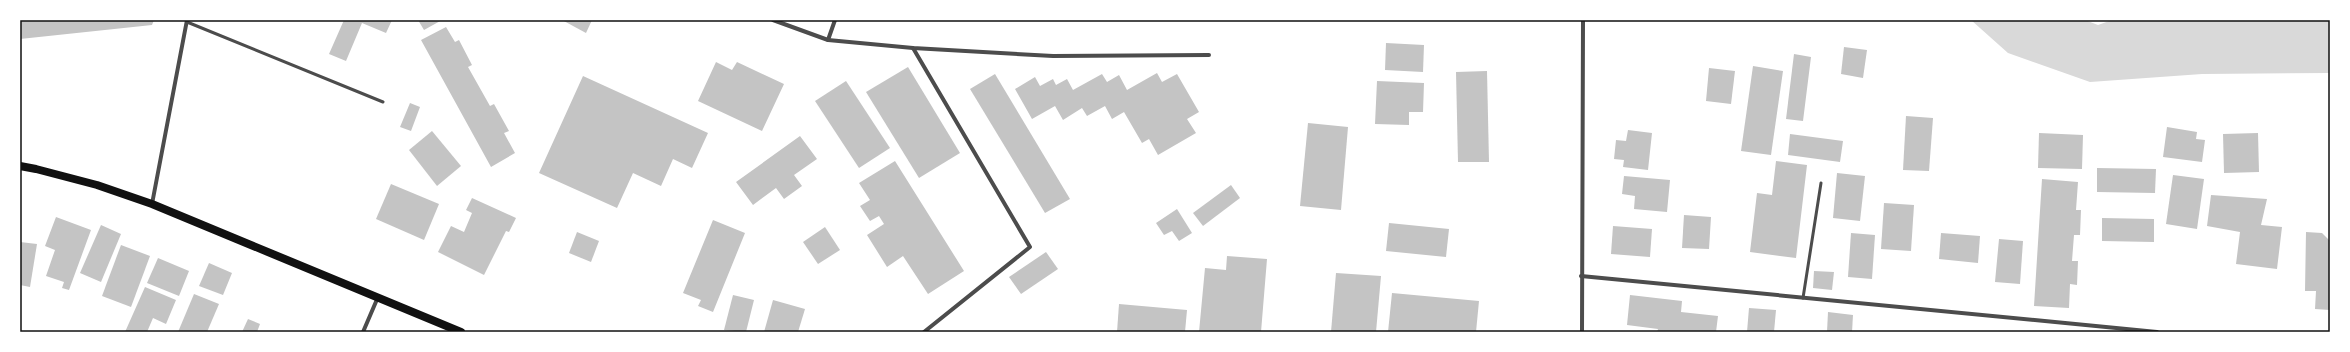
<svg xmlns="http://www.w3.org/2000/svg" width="2350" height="352" font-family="Commissioner,sans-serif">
<rect width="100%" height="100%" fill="#fff"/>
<polygon fill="#d9d9d9" points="1971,20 2085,20 2098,25 2112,20 2330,20 2330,73 2202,74 2090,82 2008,53"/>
<g fill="#c4c4c4">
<polygon points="20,20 154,20 152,25 20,39"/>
<polygon points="344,20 392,20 386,33 362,23 346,61 329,54"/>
<polygon points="418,20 442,20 424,30"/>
<polygon points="562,20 592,20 586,33"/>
<polygon points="446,27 455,42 459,40 472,65 468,67 490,106 494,104 509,131 504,133 515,153 491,167 421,40"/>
<polygon points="1386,43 1424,45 1423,72 1385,70"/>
<polygon points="1844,47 1867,50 1863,78 1841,74"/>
<polygon points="1794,54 1811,57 1803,121 1786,119"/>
<polygon points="716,62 732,70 737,62 784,84 762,131 698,101"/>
<polygon points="1753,66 1783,71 1771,155 1741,151"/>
<polygon points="908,67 960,153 919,178 866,92"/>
<polygon points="1709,68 1735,71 1731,104 1706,101"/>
<polygon points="1487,71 1489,162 1458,162 1456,72"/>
<polygon points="1157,73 1162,82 1177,74 1199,112 1187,119 1196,133 1158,155 1149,139 1142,143 1124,112 1112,119 1105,106 1087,116 1082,108 1063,120 1055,106 1032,119 1015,89 1035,77 1040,86 1053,79 1056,85 1067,79 1073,90 1102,74 1107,82 1119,75 1127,90"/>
<polygon points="995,74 1070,199 1045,213 970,89"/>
<polygon points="583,76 708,133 692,168 673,159 661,186 633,173 617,208 539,173"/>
<polygon points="846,81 890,148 859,168 815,101"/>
<polygon points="1377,81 1424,83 1423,112 1409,112 1409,125 1375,124"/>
<polygon points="410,103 420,107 411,131 400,127"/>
<polygon points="1906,116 1933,118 1929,171 1903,170"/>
<polygon points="1308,123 1348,127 1341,210 1300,206"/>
<polygon points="2167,127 2197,132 2196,139 2205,140 2202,162 2163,157"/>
<polygon points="1628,130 1652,133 1648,170 1623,167 1624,160 1614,159 1616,140 1626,141"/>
<polygon points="432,131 461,166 437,186 409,150"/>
<polygon points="2039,133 2083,135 2082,169 2038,168"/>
<polygon points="2258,133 2259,172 2224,173 2223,134"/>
<polygon points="1790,134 1843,141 1840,162 1788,155"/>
<polygon points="800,136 817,159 794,175 802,186 784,199 776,188 753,205 736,182"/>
<polygon points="895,161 964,271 928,294 903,256 887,267 867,235 884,224 879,216 870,221 860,206 870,200 859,183"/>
<polygon points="1776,161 1807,165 1796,258 1750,252 1757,193 1772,195"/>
<polygon points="2097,168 2156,169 2155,193 2097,192"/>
<polygon points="1837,173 1865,176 1860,221 1833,218"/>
<polygon points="2173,175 2204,179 2197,229 2166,224"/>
<polygon points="1624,176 1670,180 1667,212 1634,209 1635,196 1622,194"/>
<polygon points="2042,179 2078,182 2076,210 2081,210 2080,235 2074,235 2072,261 2078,261 2077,285 2070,284 2069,308 2034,306"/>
<polygon points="391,184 439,204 424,240 376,219"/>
<polygon points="1231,185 1240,198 1203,226 1193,213"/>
<polygon points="2211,195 2267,199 2261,225 2282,227 2277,269 2236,264 2240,232 2207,226"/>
<polygon points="472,198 516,218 509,232 506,231 484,275 438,252 451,226 464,232 472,213 466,210"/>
<polygon points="1884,203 1914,205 1911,251 1881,249"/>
<polygon points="1177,209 1192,233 1179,241 1172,231 1164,235 1156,223"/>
<polygon points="1684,215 1711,217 1709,249 1682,248"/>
<polygon points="56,217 91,230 69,290 62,288 64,282 46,276 55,250 45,246"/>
<polygon points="2102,218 2154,219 2154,242 2102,241"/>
<polygon points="713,220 745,233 713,312 698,306 701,300 683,293"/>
<polygon points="1389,223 1449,229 1446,257 1386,251"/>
<polygon points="101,225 121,234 101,282 80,273"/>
<polygon points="1613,226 1652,229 1650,257 1611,254"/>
<polygon points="825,227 840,250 818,264 803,242"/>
<polygon points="577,232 599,241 591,262 569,253"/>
<polygon points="2306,232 2322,233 2330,241 2330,310 2315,309 2316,291 2305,291"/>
<polygon points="1851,233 1875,235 1872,279 1848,277"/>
<polygon points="1941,233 1980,236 1978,263 1939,259"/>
<polygon points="1999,239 2023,241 2020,284 1995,282"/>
<polygon points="20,242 37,244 30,287 20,285"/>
<polygon points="121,245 150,256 131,307 102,296"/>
<polygon points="1046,252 1058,269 1021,294 1009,277"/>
<polygon points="1227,256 1267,259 1261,332 1199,332 1205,268 1226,270"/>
<polygon points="158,258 189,271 179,296 147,283"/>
<polygon points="209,263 232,273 223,295 199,286"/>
<polygon points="1814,271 1834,272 1832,290 1813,288"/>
<polygon points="1336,273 1381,276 1376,332 1331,332"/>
<polygon points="145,287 176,300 166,324 153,318 147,332 125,332"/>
<polygon points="1392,293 1479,301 1476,332 1388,332"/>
<polygon points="194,294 219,304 207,332 178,332"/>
<polygon points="733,295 754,300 746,332 724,330"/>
<polygon points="1630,295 1682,301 1681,312 1718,316 1716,332 1657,332 1658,329 1627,325"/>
<polygon points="773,300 805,309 798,332 764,332"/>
<polygon points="1119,304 1187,310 1185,332 1117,332"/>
<polygon points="1749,308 1776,310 1774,332 1747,332"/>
<polygon points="1828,312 1853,315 1852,332 1827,332"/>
<polygon points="248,319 260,324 257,332 242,332"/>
</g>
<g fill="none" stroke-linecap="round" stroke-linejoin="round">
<g stroke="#4c4c4c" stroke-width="3">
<polyline points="187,22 383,102"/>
<polyline points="1803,298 1821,183"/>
</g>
<g stroke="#4c4c4c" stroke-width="4">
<polyline points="773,20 828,40 913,48 1053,56 1209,55"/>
<polyline points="828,40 835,20"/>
<polyline points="913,48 1030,247 924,332"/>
<polyline points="152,204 187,20"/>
<polyline points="1581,276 2157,332"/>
<polyline points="363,332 378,297"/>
<polyline points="1582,332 1583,20"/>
</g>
<polyline stroke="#111" stroke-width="8" points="20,166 36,169 97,185 152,204 461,332"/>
</g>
<rect width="2350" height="352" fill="none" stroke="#ffffff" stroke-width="42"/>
<rect x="21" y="21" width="2308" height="310" fill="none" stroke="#111" stroke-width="1.5"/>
</svg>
